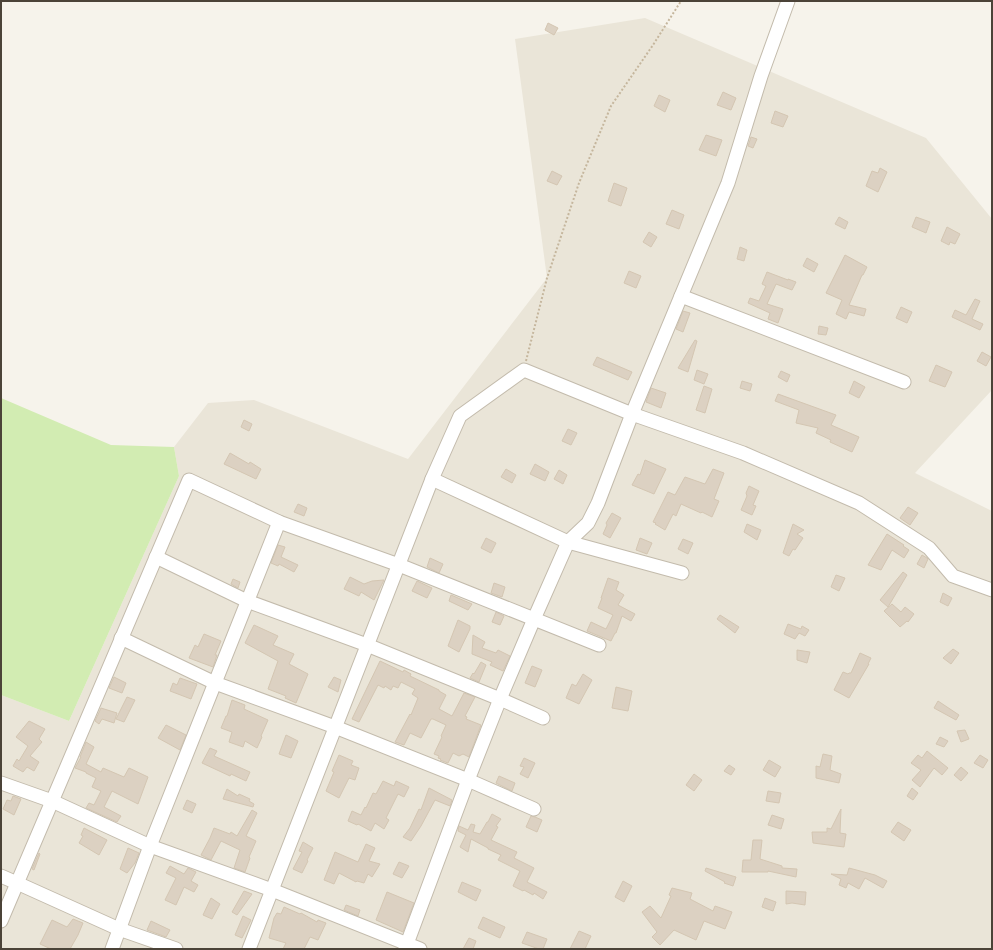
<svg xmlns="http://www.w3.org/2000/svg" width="993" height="950" font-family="Barlow,sans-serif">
<rect width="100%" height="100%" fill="#f6f3eb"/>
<polygon fill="#eae5d8" points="645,18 926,138 992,219 992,390 915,473 992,511 992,949 1,949 1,695 69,721 179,476 174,447 208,403 254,400 408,459 547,278 515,39"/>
<polygon fill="#d2ecb2" points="1,398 111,445 174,447 179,476 69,721 1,695"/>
<g fill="#dcd1c2" stroke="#d4c6b2">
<polygon points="548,23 558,28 554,35 545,30"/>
<polygon points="723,92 736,98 731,110 717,105"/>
<polygon points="659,95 670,100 665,112 654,106"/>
<polygon points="775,111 788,116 783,127 771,123"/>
<polygon points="706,135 722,140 716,156 699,150"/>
<polygon points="751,137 757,139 753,148 748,146"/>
<polygon points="880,168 887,172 878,192 866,186 872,171 878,173"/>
<polygon points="552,171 562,176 557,185 547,181"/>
<polygon points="614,183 627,188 621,206 608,201"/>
<polygon points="672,210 684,215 679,229 666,224"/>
<polygon points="839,217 848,222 845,229 835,224"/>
<polygon points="916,217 930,222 926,233 912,227"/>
<polygon points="947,227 960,234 955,244 950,242 949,245 941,241"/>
<polygon points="649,232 657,237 651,247 643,242"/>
<polygon points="740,247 747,250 744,261 737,259"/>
<polygon points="845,255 867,267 863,275 862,275 849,305 866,309 864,316 849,312 846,319 836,314 842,300 826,293"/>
<polygon points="807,258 818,264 814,272 803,266"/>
<polygon points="629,271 641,276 636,288 624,283"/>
<polygon points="767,272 788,280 788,279 796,282 792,290 776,284 767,304 783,309 778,323 768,319 770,313 748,303 750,298 759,301 766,286 762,284"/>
<polygon points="975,299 980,301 972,319 983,324 980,330 952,317 955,310 966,315"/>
<polygon points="901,307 912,312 907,323 896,318"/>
<polygon points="683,311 690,313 683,332 676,329"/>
<polygon points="819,326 828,328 826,335 818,334"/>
<polygon points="695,340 697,341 688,372 678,368"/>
<polygon points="982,352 991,357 986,366 977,361"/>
<polygon points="597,357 632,372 628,380 593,365"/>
<polygon points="936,365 952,372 945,387 929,381"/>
<polygon points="697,370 708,374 704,384 694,380"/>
<polygon points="781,371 790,375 787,382 778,377"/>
<polygon points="742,381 752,384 750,391 740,388"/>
<polygon points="854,381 865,387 859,398 849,393"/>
<polygon points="704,386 712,389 705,413 696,410"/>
<polygon points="651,388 666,393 661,408 646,402"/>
<polygon points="778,394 836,415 831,425 859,437 852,452 830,442 831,440 816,433 818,428 796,423 799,410 775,401"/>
<polygon points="244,420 252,424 249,431 241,427"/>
<polygon points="568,429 577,433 571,445 562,441"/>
<polygon points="230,453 249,464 250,462 261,469 256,479 224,464"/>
<polygon points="645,460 666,469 654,494 632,485 638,474 640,475"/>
<polygon points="535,464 549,472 545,481 530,474"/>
<polygon points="506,469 516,475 512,483 501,477"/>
<polygon points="713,469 724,473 714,499 719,501 712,517 702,512 701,513 681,504 676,516 673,514 665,530 655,524 656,523 653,522 668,492 675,495 685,477 705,484"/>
<polygon points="559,470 567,475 563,484 554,479"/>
<polygon points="749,486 759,491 753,505 756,506 752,515 741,510 747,496 746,493"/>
<polygon points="298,504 307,508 304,516 294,512"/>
<polygon points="908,507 918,513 910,525 900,518"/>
<polygon points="612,513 621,518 610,538 603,534 607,525 606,523"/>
<polygon points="747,524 761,530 757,540 744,532"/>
<polygon points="793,524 804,530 797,534 803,538 795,550 793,549 789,556 783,553"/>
<polygon points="887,534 904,545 903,546 909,550 904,558 892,550 881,570 868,565"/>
<polygon points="486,538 496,543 491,553 481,548"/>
<polygon points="640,538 652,543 647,554 636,550"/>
<polygon points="683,539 693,543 688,554 678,549"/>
<polygon points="278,545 285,547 281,557 298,565 294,572 279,564 278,566 271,563"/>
<polygon points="922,555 927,558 928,559 924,568 917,564"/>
<polygon points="430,558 443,564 439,573 427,567"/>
<polygon points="903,572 907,575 888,607 880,600"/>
<polygon points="836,575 845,578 839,591 831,587"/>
<polygon points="350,577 364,584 372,581 384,580 374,600 361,592 359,596 344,589"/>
<polygon points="608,578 619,582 616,590 624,595 618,605 635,614 631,621 622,616 616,633 615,633 611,641 587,631 591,622 606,629 613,615 598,608 602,598 601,598"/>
<polygon points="233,579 240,582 238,588 231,584"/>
<polygon points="417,581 432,588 427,598 412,591"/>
<polygon points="494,583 505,587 502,597 491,593"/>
<polygon points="943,593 952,598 948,606 940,602"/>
<polygon points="451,595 472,604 468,610 449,601"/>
<polygon points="892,604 901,612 905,607 914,614 908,622 907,621 900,627 884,611"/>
<polygon points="496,612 504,616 500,625 492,622"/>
<polygon points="720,615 739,627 735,633 717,619"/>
<polygon points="458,620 470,626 470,629 459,652 448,646"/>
<polygon points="788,624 801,629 802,626 809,630 805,636 799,633 795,639 784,634"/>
<polygon points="254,625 278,636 273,645 294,654 289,664 308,674 296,703 285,698 286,696 268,689 278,661 245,643"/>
<polygon points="204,634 221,641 215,655 217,655 213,667 189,658 195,645 198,647"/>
<polygon points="473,635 485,642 482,648 496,653 498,650 510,656 503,671 490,665 492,662 472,654"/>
<polygon points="953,649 959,653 951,664 943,658"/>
<polygon points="797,650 810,652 807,663 797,660"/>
<polygon points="860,653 871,658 868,664 869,664 849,698 834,690 843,672 848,674 849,673 851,673"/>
<polygon points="380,661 403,672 404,670 411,674 410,676 439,690 439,691 446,695 439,709 452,716 464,693 475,697 465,716 467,717 466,719 481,725 469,757 463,754 459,756 453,753 448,763 440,760 441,759 438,758 439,756 434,754 442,737 441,736 446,725 433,719 431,719 421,738 410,733 404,745 395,742 410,714 411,715 418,698 412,694 415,689 401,682 398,688 393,686 391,690 385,686 384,688 378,685 359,722 352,719"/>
<polygon points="481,662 486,665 479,682 470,678 473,673 474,674"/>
<polygon points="532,666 542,670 535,687 525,683"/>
<polygon points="583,674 592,680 579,704 566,698 572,684 576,686"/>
<polygon points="114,677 126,683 122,693 109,688"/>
<polygon points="334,677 341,680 338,692 328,687"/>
<polygon points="180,678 197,684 191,699 170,691 173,683 177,685"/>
<polygon points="616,687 632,691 628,711 612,708"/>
<polygon points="127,697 135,700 124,722 116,719"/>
<polygon points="232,700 245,705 244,709 268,720 261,736 262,737 257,748 245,741 243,747 229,742 232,732 221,728 226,716 227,716"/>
<polygon points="938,701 959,715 956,720 934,708"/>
<polygon points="101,708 117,713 114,723 102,719 99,724 95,721"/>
<polygon points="29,721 45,729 39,739 42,742 30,756 39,762 34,771 27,767 23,772 13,766 17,759 19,761 28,746 16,737"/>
<polygon points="166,725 186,735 180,750 158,738"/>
<polygon points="965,730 969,739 961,742 957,731"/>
<polygon points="286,735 298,741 291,758 279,754"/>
<polygon points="940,737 948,741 944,747 936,744"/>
<polygon points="86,742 94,747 86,764 101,772 103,768 124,777 129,768 148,777 138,804 112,791 104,807 121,816 117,822 86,808 89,803 94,805 101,791 92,787 96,778 86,773 86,772 75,768 81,757 80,757"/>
<polygon points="210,748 217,751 214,756 250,772 246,781 231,774 230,776 202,763"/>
<polygon points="927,751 948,768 942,775 934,768 920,787 912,780 921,770 911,763 918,755 922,758"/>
<polygon points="823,754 832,756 830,770 841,774 839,783 816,778 816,766 820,767"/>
<polygon points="339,755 353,761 351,765 359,768 355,780 349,778 339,798 326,791 334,772 332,771"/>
<polygon points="980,755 988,760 983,768 974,763"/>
<polygon points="524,758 535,763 528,778 520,774 524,767 520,766"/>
<polygon points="769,760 781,767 775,777 763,770"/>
<polygon points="729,765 735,769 731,775 724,771"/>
<polygon points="961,767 968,773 961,781 954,775"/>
<polygon points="694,774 702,780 694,791 686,785"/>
<polygon points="499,776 515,783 512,791 496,783"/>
<polygon points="383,781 394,786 396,781 409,787 404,797 398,794 386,818 389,820 384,829 375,823 371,831 358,824 357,825 348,821 352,811 361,815 365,807 366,808 373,793 376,794"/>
<polygon points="429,788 452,800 450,806 435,800 421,826 411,841 403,837 410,828 419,809 421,810"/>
<polygon points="912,788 918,793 913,800 907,796"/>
<polygon points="227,789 238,796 239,794 250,799 249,801 254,804 253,807 223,799"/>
<polygon points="768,791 781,793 779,803 766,801"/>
<polygon points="13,796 21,799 14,815 3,809 7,800 11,801"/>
<polygon points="187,800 196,804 192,813 183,809"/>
<polygon points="841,809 840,833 846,834 844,847 813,843 812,832 827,832 827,828 831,829"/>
<polygon points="252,810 257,813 246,836 256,841 249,857 250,858 245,872 234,868 240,850 221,841 211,860 201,855 210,838 214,828 230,834 231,832 237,836"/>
<polygon points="492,814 501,819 496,826 498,827 491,840 517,852 514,858 534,868 527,882 547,892 543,899 534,893 533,895 524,890 523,891 513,886 520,871 498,860 501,855 488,849 488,848 471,839 468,852 460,847 466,835 458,831 459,826 468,830 471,824 475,825 473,832 480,834 487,822 488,822"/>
<polygon points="772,815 784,819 781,829 768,825"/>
<polygon points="531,816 535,817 542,820 537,832 526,827"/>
<polygon points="898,822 911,830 904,841 891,832"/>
<polygon points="84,828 107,840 99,855 79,843 83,836 81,835"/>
<polygon points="753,840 762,840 760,859 782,866 782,868 797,869 796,877 768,871 768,872 742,872 743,860 751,860"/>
<polygon points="303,842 313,848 307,860 308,861 302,873 293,869 302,852 299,851"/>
<polygon points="366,844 375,848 369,861 380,864 372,877 368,874 364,883 357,881 356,882 339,873 334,884 324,880 335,852 358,862"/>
<polygon points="128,848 139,853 135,863 127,873 120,869"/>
<polygon points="39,853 40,854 34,870 32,869"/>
<polygon points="399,862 409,866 402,878 393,874"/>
<polygon points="170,866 184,874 188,868 196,872 191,881 198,885 194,892 184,887 176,905 165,900 176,878 166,873"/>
<polygon points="706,868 736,877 733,886 724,883 725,882 705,871"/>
<polygon points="849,868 875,875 887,881 883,888 865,878 859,889 848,883 846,888 839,885 841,879 831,874 847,875"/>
<polygon points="623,881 632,886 624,902 615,897"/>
<polygon points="462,882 481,890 476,901 458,892"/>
<polygon points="672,888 692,893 690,899 713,911 715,906 732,912 725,929 704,921 696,940 674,930 660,945 652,937 657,932 642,912 650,906 661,918 671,896 669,895"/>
<polygon points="244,891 252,894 237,915 232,912"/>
<polygon points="786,891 806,892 805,905 792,903 786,904"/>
<polygon points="387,892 414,903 403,932 376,920"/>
<polygon points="211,898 220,904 212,919 203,915"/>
<polygon points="765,898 776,902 773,911 762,907"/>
<polygon points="346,905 360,910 358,916 344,910"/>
<polygon points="284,907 300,914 301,913 317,922 318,920 326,923 318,940 310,937 304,949 283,949 286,943 269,938 274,918 277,913 281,914"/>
<polygon points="243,916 251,920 242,938 235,935"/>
<polygon points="483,917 505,927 500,938 478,928"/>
<polygon points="73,919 83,923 78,935 70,949 51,949 40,944 52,920 67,927"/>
<polygon points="151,921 170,930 166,937 147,930"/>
<polygon points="579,931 591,936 585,949 570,949"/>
<polygon points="527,932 547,939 543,949 539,949 522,943"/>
<polygon points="469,938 476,941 473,949 463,949"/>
</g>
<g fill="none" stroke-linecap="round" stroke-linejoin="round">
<g stroke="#c3bbac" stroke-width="15">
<g id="minor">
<polyline points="681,296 904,382"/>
<polyline points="432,479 568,542 682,573"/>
<polyline points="156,557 247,601 367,645 500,699 543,718"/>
<polyline points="121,638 215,683 335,727 468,780 534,809"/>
<polyline points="1,783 52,801 150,846 272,890 420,949"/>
<polyline points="1,876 17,883 119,929 176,949"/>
<polyline points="1,921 189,480 279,522 399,565 599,645"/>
<polyline points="112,949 150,846 279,522"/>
<polyline points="249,949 432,479 460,416 524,370 632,414 743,453 859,503 929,548 953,576 992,590"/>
<polyline points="405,949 468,780 500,699 534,619 568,542 588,523 598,503 632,414 728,183 761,76 788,1"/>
</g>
</g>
<polyline stroke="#c5b69d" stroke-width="2" stroke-dasharray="2 2" stroke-linecap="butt" points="526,361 547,278 579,183 611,106 653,45 681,1"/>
<use href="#minor" stroke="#fff" stroke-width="13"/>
</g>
<rect width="993" height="950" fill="none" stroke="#4b4338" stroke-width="4"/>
</svg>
